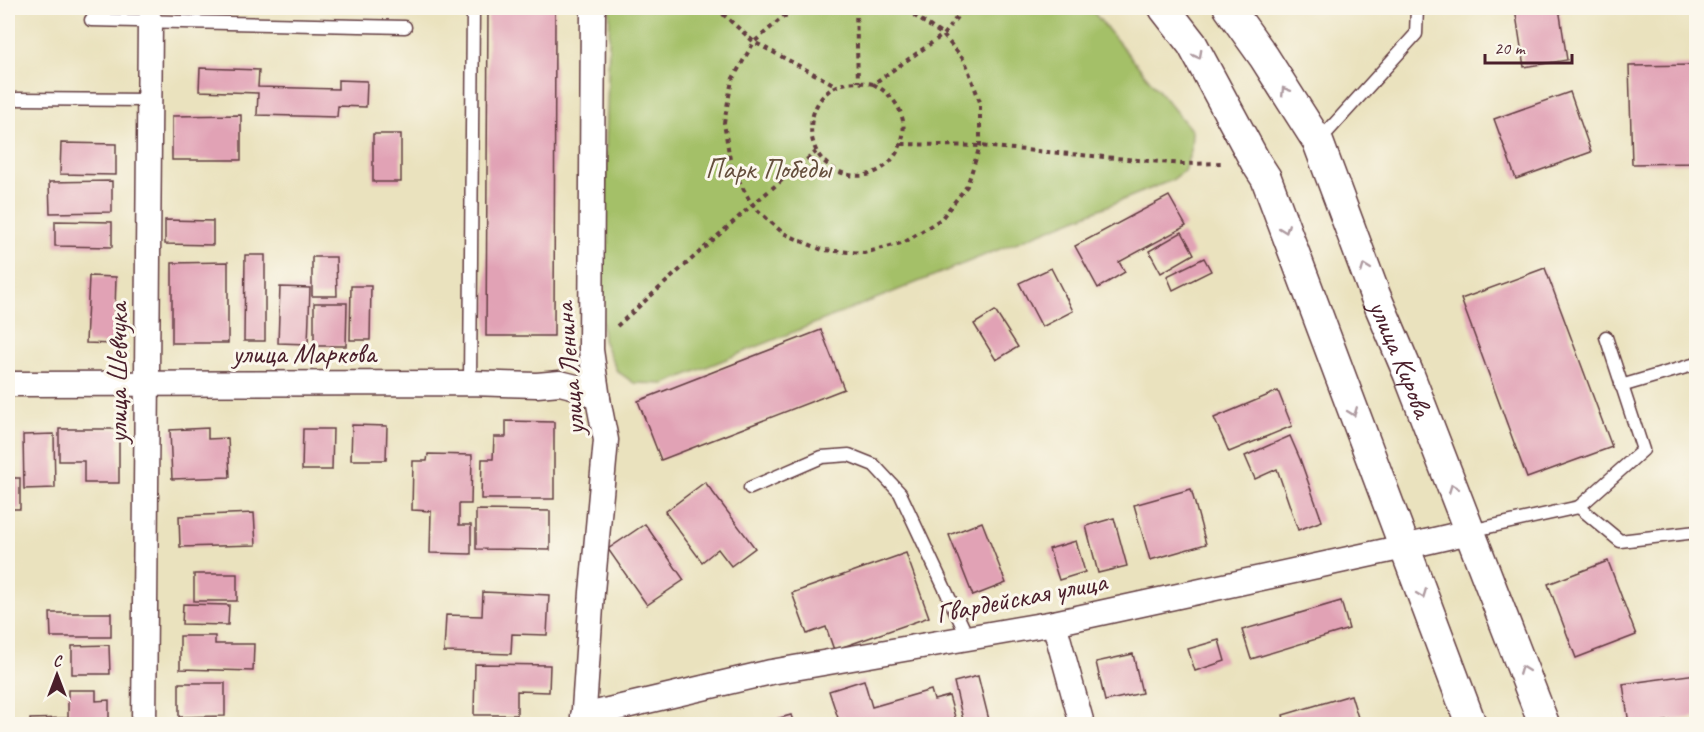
<svg xmlns="http://www.w3.org/2000/svg" width="1704" height="732" font-family="Caveat,sans-serif">
<rect width="100%" height="100%" fill="#fbf7ec"/>
<filter id="ink" filterUnits="userSpaceOnUse"><feTurbulence type="fractalNoise" baseFrequency=".0167" numOctaves="2"/><feDisplacementMap in="SourceGraphic" scale="12" xChannelSelector="R" yChannelSelector="G"/><feConvolveMatrix kernelMatrix="1 2 1 2 8 2 1 2 1" color-interpolation-filters="sRGB"/></filter>
<filter id="wash" filterUnits="userSpaceOnUse"><feTurbulence type="fractalNoise" baseFrequency=".008" numOctaves="4" result="noise"/><feDisplacementMap in="SourceGraphic" scale="24" xChannelSelector="R" yChannelSelector="G"/><feGaussianBlur stdDeviation="1.35" result="paint"/><feColorMatrix in="noise" values="0 0 0 0 0 0 0 0 0 0 0 0 0 0 0 0 0 1.4 0 .05"/><feComposite in="paint" operator="in"/></filter>
<g filter="url(#wash)">
<rect width="100%" height="100%" fill="#eae2be"/>
<polygon fill="#a4c067" stroke="#777049" stroke-width="1.5" points="610,8 1090,8 1192,131 1191,151 1184,171 1172,180 664,384 634,383 617,371 603,340 601,312"/>
<g id="blocks">
<g fill="#e1a2b5">
<polygon points="488,8 555,8 554,336 486,336"/>
<polygon points="1515,8 1559,8 1567,60 1524,67"/>
<polygon points="8,20 11,20 11,63 8,62"/>
<polygon points="1696,65 1696,163 1632,164 1629,66"/>
<polygon points="200,68 259,70 258,87 338,89 338,80 367,81 366,107 338,106 337,117 257,115 258,93 199,91"/>
<polygon points="1570,92 1591,152 1516,179 1494,119"/>
<polygon points="241,115 241,160 172,160 172,116"/>
<rect x="373" y="134" width="28" height="48"/>
<polygon points="61,143 116,144 116,175 60,174"/>
<polygon points="112,181 112,212 50,213 49,182"/>
<polygon points="1169,196 1186,226 1119,262 1125,272 1098,288 1075,246"/>
<polygon points="165,220 213,221 213,245 165,244"/>
<polygon points="55,221 112,222 112,247 55,246"/>
<polygon points="1182,232 1194,254 1161,273 1149,251"/>
<polygon points="245,255 265,255 265,341 244,341"/>
<polygon points="312,257 336,257 337,296 312,296"/>
<polygon points="1204,258 1211,271 1173,290 1167,276"/>
<polygon points="228,262 228,343 172,343 172,263"/>
<polygon points="1051,268 1073,311 1042,327 1019,283"/>
<polygon points="1545,268 1612,447 1527,478 1461,299"/>
<polygon points="89,276 116,277 114,344 86,343"/>
<polygon points="351,286 371,286 370,340 350,340"/>
<polygon points="280,287 310,288 308,344 278,343"/>
<polygon points="314,303 347,303 346,346 314,346"/>
<polygon points="995,311 1018,347 996,360 974,324"/>
<polygon points="821,330 844,389 661,460 638,401"/>
<polygon points="1278,391 1292,426 1229,452 1214,418"/>
<polygon points="506,421 554,422 554,499 481,499 482,459 493,459 494,437 506,437"/>
<polygon points="352,425 387,426 386,460 351,460"/>
<polygon points="208,428 208,439 228,438 230,477 172,479 170,430"/>
<polygon points="59,429 119,429 119,483 84,483 84,461 59,461"/>
<polygon points="303,429 333,429 332,470 302,470"/>
<polygon points="54,434 55,488 24,489 23,435"/>
<polygon points="1290,436 1300,459 1322,521 1298,530 1277,469 1255,479 1245,456"/>
<polygon points="428,454 472,455 471,504 459,504 459,525 471,525 471,554 430,553 431,511 412,510 413,461 427,461"/>
<rect x="8" y="478" width="12" height="31"/>
<polygon points="705,482 755,548 731,566 718,549 702,562 665,512"/>
<polygon points="1191,489 1206,544 1150,560 1134,505"/>
<polygon points="476,510 550,511 550,550 476,549"/>
<polygon points="254,513 256,545 180,547 179,516"/>
<polygon points="1114,518 1127,566 1098,573 1086,526"/>
<polygon points="982,522 1006,583 973,596 949,535"/>
<polygon points="645,524 684,580 647,605 608,549"/>
<polygon points="1076,541 1085,572 1059,580 1049,549"/>
<polygon points="906,553 929,617 834,650 826,627 807,634 792,593"/>
<polygon points="1608,561 1636,635 1576,658 1548,584"/>
<rect x="194" y="574" width="43" height="27"/>
<polygon points="483,592 549,595 547,635 512,634 511,654 444,652 446,615 482,616"/>
<polygon points="1341,601 1349,629 1251,659 1242,630"/>
<polygon points="183,604 229,605 228,625 182,624"/>
<polygon points="50,613 111,613 111,637 51,637"/>
<polygon points="180,636 215,636 215,644 254,644 253,671 180,669"/>
<polygon points="1219,640 1225,661 1195,671 1188,649"/>
<polygon points="109,645 110,674 72,674 72,646"/>
<polygon points="1133,654 1142,693 1105,701 1096,662"/>
<polygon points="475,664 550,665 549,692 517,691 517,715 474,715"/>
<polygon points="1696,674 1696,717 1646,724 1629,724 1623,684"/>
<polygon points="978,676 990,724 964,724 954,682"/>
<polygon points="864,680 872,707 931,690 934,700 949,696 957,724 840,724 829,691"/>
<polygon points="179,683 225,683 225,716 179,717"/>
<polygon points="68,690 96,690 96,701 109,700 109,724 30,724 30,719 68,718"/>
<polygon points="1351,695 1360,724 1285,724 1283,715"/>
<polygon points="791,715 794,724 758,724"/>
</g>
</g>
</g>
<g filter="url(#ink)">
<use href="#blocks" fill-opacity="0" stroke="#623c41" stroke-width="1.5"/>
<g fill="none" stroke-linecap="round" stroke-linejoin="round">
<g stroke="#623c41" stroke-width="15">
<g id="service">
<polyline points="91,20 405,27"/>
<polyline points="16,99 149,100"/>
<polyline points="1319,141 1416,34 1417,8"/>
<polyline points="470,383 473,8"/>
<polyline points="1621,386 1696,364"/>
<polyline points="750,488 822,457 849,455 874,465 900,493 968,638"/>
<polyline points="1579,507 1620,541 1696,532"/>
<polyline points="1470,531 1579,507 1643,450 1606,337"/>
</g>
</g>
<g stroke="#623c41" stroke-width="27">
<g id="minor">
<polyline points="8,384 470,383 537,385 560,383 584,389 598,399"/>
<polyline points="1054,623 1082,724"/>
<polyline points="583,716 771,672 1054,623 1404,547 1469,532"/>
<polyline points="144,724 150,21"/>
<polyline points="583,724 592,592 606,440 598,399 591,350 593,8"/>
</g>
</g>
<g stroke="#623c41" stroke-width="33">
<g id="tertiary">
<polyline points="1164,8 1192,44 1255,161 1266,178 1471,724"/>
<path id="s1" d="M1229,8L1264,57L1318,142L1375,295L1409,375L1544,724"/>
</g>
</g>
<g stroke="#623c41" stroke-width="4" stroke-dasharray="4.5 4.5" stroke-linecap="butt">
<polyline points="716,8 754,42 837,86"/>
<polyline points="803,8 783,17 754,42 732,80 724,123 731,166 752,205 783,233 822,250 864,253 905,242 941,219 967,186 980,146 980,102 965,61 943,35 903,8"/>
<polyline points="856,8 858,82"/>
<path d="M873,84C938,118 887,200 834,169C824,163 817,155 814,145C806,123 815,96 837,86C848,81 861,82 873,84L943,35L964,8"/>
<polyline points="902,144 980,146 1183,164 1224,163"/>
<polyline points="617,326 752,205 816,152"/>
</g>
<use href="#service" stroke="#fff" stroke-width="12"/>
<use href="#minor" stroke="#fff" stroke-width="24"/>
<use href="#tertiary" stroke="#fff" stroke-width="30"/>
</g>
<defs><path id="oneway-chevron" d="M-2-3.5L2.5 0L-2 3.5" fill="none" stroke-width="1.6" stroke-linecap="round" stroke-linejoin="round" transform="scale(1.5)"/></defs>
<g stroke="#ae9aa0">
<use href="#oneway-chevron" transform="translate(1198 55) rotate(62)"/>
<use href="#oneway-chevron" transform="translate(1285 91) rotate(-122)"/>
<use href="#oneway-chevron" transform="translate(1285 229) rotate(69)"/>
<use href="#oneway-chevron" transform="translate(1365 268) rotate(-111)"/>
<use href="#oneway-chevron" transform="translate(1353 412) rotate(69)"/>
<use href="#oneway-chevron" transform="translate(1453 488) rotate(-111)"/>
<use href="#oneway-chevron" transform="translate(1422 594) rotate(69)"/>
<use href="#oneway-chevron" transform="translate(1523 670) rotate(-111)"/>
</g>
</g>
<g text-anchor="middle" dominant-baseline="central" stroke-width="6" stroke-linejoin="round" paint-order="stroke">
<g font-size="28" fill="#654f3d" stroke="#fbf7ec">
<text x="768" y="168">Парк Победы</text>
</g>
<g font-size="28" fill="#4a1f2b" stroke="#fbf7ec">
<text x="304" y="353">улица Маркова</text>
<text stroke="none"><textPath href="#s1" startOffset="393">улица Кирова</textPath></text>
<text transform="translate(569 369) rotate(-95)">улица Ленина</text>
<text transform="translate(117 373) rotate(-90)">улица Шевчука</text>
<text transform="translate(1021 597) rotate(-11)">Гвардейская улица</text>
</g>
</g>
<rect width="1704" height="732" fill="none" stroke="#fbf7ec" stroke-width="30"/>
<g transform="translate(57 675)" stroke="#fbf7ec" stroke-width="4.5" paint-order="stroke">
<path d="M0-4.5L10 22L0 15L-10 22Z" fill="#4a1f2b"/>
<text y="-9" font-size="16" font-weight="bold" text-anchor="middle" fill="#4a1f2b">С</text>
</g>
<path d="M1485 54v9h87v-9" fill="none" stroke="#4a1f2b" stroke-width="3"/>
<text x="1494" y="54" font-size="18" fill="#4a1f2b" stroke="#fbf7ec" stroke-width="4.5" paint-order="stroke">20 m</text>
</svg>
